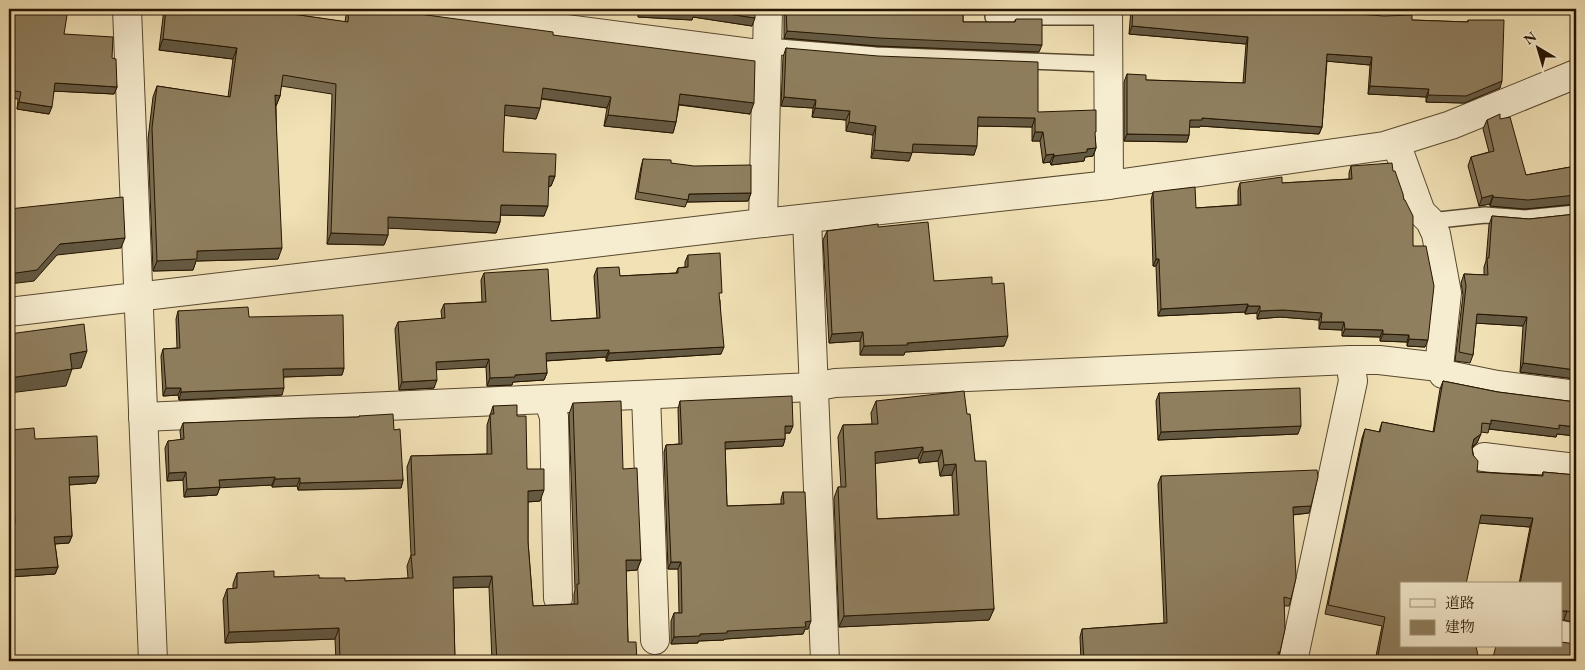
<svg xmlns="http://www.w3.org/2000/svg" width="1585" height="670" font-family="'EB Garamond','Noto Serif JP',serif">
<rect width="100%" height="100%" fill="#f1e1b5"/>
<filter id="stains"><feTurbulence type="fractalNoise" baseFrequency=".004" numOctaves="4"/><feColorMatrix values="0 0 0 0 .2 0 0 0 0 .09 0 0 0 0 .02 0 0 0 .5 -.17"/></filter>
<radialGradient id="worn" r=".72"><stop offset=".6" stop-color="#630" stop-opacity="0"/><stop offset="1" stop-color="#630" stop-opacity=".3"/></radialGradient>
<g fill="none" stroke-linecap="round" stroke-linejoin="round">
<g stroke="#58482e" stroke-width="18">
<g id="service">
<polyline points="993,17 1108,17"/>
<polyline points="767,46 876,55 1108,64"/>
<polyline points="1430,221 1485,215 1525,218 1576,213"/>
</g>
</g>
<g stroke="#58482e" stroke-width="30">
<g id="minor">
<polyline points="127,9 153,661"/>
<polyline points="413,9 767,55"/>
<polyline points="1108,9 1109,185"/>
<polyline points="1396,143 1421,212 1430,221 1436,234 1447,293 1439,367"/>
<polyline points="807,219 825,661"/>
<polyline points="763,223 768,9"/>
<polyline points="646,395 655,640"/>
<polyline points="548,399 554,417 558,598"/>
<polyline points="143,417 813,387 835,383 1350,360 1379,360 1439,367 1443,374 1497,385 1576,395"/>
<polyline points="1484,457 1576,468"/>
<polyline points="1561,635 1576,638"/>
<polyline points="1293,661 1353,381 1350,360"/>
</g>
</g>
<g stroke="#58482e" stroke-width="30">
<polyline id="tertiary" points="9,312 763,223 1109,185 1384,146 1451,125 1576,74"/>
</g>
<use href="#service" stroke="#f6eccf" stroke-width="15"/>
<use href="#minor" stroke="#f6eccf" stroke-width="28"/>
<use href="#tertiary" stroke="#f6eccf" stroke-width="28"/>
</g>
<g fill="#7b6d52" stroke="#251501" fill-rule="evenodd">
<polygon points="9,9 64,34 112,58 117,87 114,94 54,91 49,114 17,109 18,99 9,98"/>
<polygon points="164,9 286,9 285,13 345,22 346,15 348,9 382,9 553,35 750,114 679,105 676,122 673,133 604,126 607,108 541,99 536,119 504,115 503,152 555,176 551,186 549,186 544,216 500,215 500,222 496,233 388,228 388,235 384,245 327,244 332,94 281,86 280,96 276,106 278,259 196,261 193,270 153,271 148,139 153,97 157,86 228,97 233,59 159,50"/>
<polygon points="638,9 755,9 752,26 693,17 692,20 638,17"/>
<polygon points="784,9 963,9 963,22 1014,22 1016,19 1039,52 877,46 784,38"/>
<polygon points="1131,9 1294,9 1412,20 1467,22 1468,20 1500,88 1464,103 1426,102 1426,97 1368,94 1370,65 1327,61 1322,127 1319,134 1200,126 1200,127 1189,127 1189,135 1187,142 1124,141 1124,82 1127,74 1146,80 1243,83 1246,44 1129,34"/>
<polygon points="786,48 1038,112 1095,136 1096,148 1093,156 1085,157 1084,161 1051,165 1050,162 1043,163 1040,141 1032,141 1032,127 978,126 974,155 912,152 909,161 871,158 873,135 846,131 846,120 812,117 813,108 781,106 783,57"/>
<polygon points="1500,119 1526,175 1576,166 1576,204 1525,209 1490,206 1490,204 1479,206 1468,166 1471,157 1489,152 1483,129 1487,120"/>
<polygon points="643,159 671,163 751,193 748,201 687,202 685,207 635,199 641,167"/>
<polygon points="1351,166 1393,171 1404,200 1413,246 1425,347 1407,346 1407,342 1380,341 1380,337 1342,336 1342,330 1319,329 1319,320 1280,317 1257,319 1257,313 1245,314 1245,312 1158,316 1156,266 1153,266 1151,200 1153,192 1196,208 1238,205 1238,190 1240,183 1282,183 1349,179 1349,173"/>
<polygon points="1576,214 1576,379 1520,372 1523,326 1476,323 1473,355 1470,363 1455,361 1463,295 1461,283 1464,274 1484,275 1484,267 1486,261 1489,225 1492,216 1529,219"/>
<polygon points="878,227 934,281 992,284 1004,346 905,352 904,355 860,355 860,341 829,343 823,240 827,231"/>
<polygon points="688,255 720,300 721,354 606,361 606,357 546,361 547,373 544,380 513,382 512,385 487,386 486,367 436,369 434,388 399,390 395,329 398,322 442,319 441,311 444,304 482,302 481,280 484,273 551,321 597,318 594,276 597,268 620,276 676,273 678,268 685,267 685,262"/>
<polygon points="178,311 249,317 344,368 342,375 284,377 282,395 179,400 178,395 163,396 161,356 163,349 177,348 176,319"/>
<polygon points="1443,381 1498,392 1576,402 1576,436 1557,434 1556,437 1489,429 1488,433 1481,432 1477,443 1472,448 1477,472 1542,475 1543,472 1576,475 1576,623 1564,620 1561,620 1561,584 1519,584 1530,527 1479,523 1401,584 1479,661 1375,661 1382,626 1325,614 1362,438 1365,429 1379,432 1382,422 1433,432 1440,389"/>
<polygon points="1159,393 1298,434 1158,440 1156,401"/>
<polygon points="680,401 790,433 785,433 785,439 783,446 725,449 727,506 781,504 781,499 783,492 808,629 805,629 803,634 725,639 724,640 698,641 698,643 671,644 671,621 674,613 679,613 678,569 668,569 664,452 666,445 679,444 678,409"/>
<path d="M876,401L967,414L975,461L994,609L989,620L839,627L834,498L838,487H841L838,437L843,425L872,424L871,413ZM918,458L919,463L938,461L940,476L952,475L954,515L877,519L875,463Z"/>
<polygon points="573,403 623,469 641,560 637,570 626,571 628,642 637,661 492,661 489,587 453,588 455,661 336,661 335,639 225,643 223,600 227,589 233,589 233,584 237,573 274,577 319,578 345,581 408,578 407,566 411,555 407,467 411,456 487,454 487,425 493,406 517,416 527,469 540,501 528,502 528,542 533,606 574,604 574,594 575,590 569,414"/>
<polygon points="359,416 394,430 403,480 401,488 298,490 297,486 272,487 272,485 220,487 217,495 184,497 183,480 167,481 165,448 168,441 181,440 180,431 183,423 359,417"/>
<polygon points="10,430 35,439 96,483 69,485 72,536 69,543 55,544 58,567 55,574 9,577 9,523 12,523 9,468 9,433"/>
<polygon points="1161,476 1309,513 1293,515 1291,599 1289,606 1284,606 1279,661 1081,661 1080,637 1082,629 1164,623 1158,484"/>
</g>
<g fill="#645942" stroke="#251501">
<polygon points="695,9 755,18 752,26 693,17 692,20 638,17 641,10"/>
<polygon points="1132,26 1248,37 1246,44 1129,34"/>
<polygon points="787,31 1042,45 1039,52 877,46 784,38"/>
<polygon points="163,39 237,48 233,59 159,50"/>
<polygon points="1327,54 1372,57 1370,65 1325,61"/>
<polygon points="1502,81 1500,88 1464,103 1426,102 1428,95"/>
<polygon points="55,83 117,87 114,94 52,91"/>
<polygon points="1370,86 1429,89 1426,97 1368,94"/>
<polygon points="543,88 611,97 607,108 539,98"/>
<polygon points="680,94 754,103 750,114 676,104"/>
<polygon points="275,95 280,96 276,106 271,106"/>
<polygon points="784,97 816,100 813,108 781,106"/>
<polygon points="19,102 52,107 49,114 17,109"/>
<polygon points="505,105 540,108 536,119 501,115"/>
<polygon points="815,108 850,111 846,120 812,117"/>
<polygon points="608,115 676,122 673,133 604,126"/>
<polygon points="978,117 1035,118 1032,127 975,126"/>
<polygon points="1202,118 1322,127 1319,134 1200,126 1200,127 1187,127 1190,120"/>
<polygon points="849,122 876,126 873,135 846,131"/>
<polygon points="1035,132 1043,132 1040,141 1032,141"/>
<polygon points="1127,134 1189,135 1187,142 1124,141"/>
<polygon points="913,144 977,146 974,155 910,152"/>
<polygon points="1096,148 1093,156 1085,157 1084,161 1051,165 1054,156 1087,149"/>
<polygon points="874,150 912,153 909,161 871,158"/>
<polygon points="1054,154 1050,162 1043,163 1046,155"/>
<polygon points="549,176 555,176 551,186 545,186"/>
<polygon points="751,193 748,201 687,202 689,194"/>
<polygon points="1493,195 1490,204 1479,206 1482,198"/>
<polygon points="1576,195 1576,204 1525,209 1490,206 1493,197"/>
<polygon points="501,205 548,206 544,216 497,215"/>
<polygon points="388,217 500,222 496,233 385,228"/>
<polygon points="331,233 388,235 384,245 327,244"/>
<polygon points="125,238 121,248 57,255 34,281 9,284 9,274 60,244"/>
<polygon points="282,248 278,259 196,261 193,270 153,271 157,261 197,251"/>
<polygon points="1156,259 1159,259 1156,266 1153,266"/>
<polygon points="1248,304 1245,312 1158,316 1161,309"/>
<polygon points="1248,306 1260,306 1257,313 1245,314"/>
<polygon points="1283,310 1322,313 1319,320 1280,317 1257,319 1260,311"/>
<polygon points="1477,314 1527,317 1523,326 1474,323"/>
<polygon points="1321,322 1344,322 1342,330 1319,329"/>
<polygon points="1345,329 1383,330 1380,337 1342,336"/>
<polygon points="863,332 860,341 829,343 832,334"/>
<polygon points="1383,334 1409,335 1407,342 1380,341"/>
<polygon points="1008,336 1004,346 905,352 904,355 860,355 864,346"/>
<polygon points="1409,339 1428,340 1425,347 1407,346"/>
<polygon points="724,347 721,354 606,361 609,353"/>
<polygon points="609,350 606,357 543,361 546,353"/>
<polygon points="87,351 81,368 64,370 70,354"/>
<polygon points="489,359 486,367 433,370 436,362"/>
<polygon points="1523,363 1576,370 1576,379 1520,372"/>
<polygon points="344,368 342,375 281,377 283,369"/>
<polygon points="72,369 66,386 9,393 9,378"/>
<polygon points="547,373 544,380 513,382 512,385 487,386 490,378 515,375"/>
<polygon points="437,380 434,388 399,390 402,382"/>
<polygon points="166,388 181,388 178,395 163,396"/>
<polygon points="284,388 282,395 179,400 181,392"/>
<polygon points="1491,420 1559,425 1576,427 1576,436 1557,434 1556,437 1489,429"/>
<polygon points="785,426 793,426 790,433 782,433"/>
<polygon points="1301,426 1298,434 1158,440 1161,432"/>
<polygon points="1481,434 1477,443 1471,448 1474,439"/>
<polygon points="785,439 783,446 722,449 725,442"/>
<polygon points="923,447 918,458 871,464 875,452"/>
<polygon points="942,450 938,461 919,463 923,452"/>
<polygon points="956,464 952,475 940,476 944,465"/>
<polygon points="186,472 183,480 167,481 169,473"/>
<polygon points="99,476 96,483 66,485 69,477"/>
<polygon points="275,477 272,485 217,488 219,480"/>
<polygon points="300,478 297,486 272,487 275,479"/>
<polygon points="403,480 401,488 298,490 300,483"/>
<polygon points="220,487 217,495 184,497 187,489"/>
<polygon points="544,490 540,501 524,502 528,491"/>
<polygon points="1311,506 1309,513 1290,515 1293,507"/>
<polygon points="1481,515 1533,518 1530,527 1478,523"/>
<polygon points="72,536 69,543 52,544 54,537"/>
<polygon points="626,560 641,560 637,570 622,571"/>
<polygon points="671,562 681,562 678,569 668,569"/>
<polygon points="58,567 55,574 9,577 9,570"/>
<polygon points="492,576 489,587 449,588 453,577"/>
<polygon points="994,609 989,620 839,627 844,616"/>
<polygon points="1561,611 1567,611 1564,620 1561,620"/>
<polygon points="811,621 808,629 805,629 803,634 725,639 724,640 698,641 698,643 671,644 674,637 727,631"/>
<polygon points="339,628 335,639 225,643 229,632"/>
</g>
<g fill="#8f7f5f" stroke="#251501" fill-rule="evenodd">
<polygon points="9,9 68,9 64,34 113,37 112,58 116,59 117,87 55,83 52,107 19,102 21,92 9,90"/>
<polygon points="166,9 286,9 285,13 348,22 349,9 382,9 553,32 553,35 755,61 754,103 680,94 676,122 608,115 611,97 543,88 540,108 505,105 503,152 556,154 555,176 549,176 548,206 501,205 500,222 388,217 388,235 331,233 336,84 283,75 280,96 275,95 282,248 197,251 197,259 157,261 152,128 157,86 230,97 237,48 163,39"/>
<polygon points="641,9 755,9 755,18 695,9 695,13 641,10"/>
<polygon points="786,9 963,9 963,22 1015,22 1016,19 1042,19 1042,45 879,38 787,31"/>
<polygon points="1133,9 1294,9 1384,16 1412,15 1412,20 1468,22 1468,20 1504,20 1502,81 1466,96 1428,95 1429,89 1370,86 1372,57 1327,54 1322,127 1202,118 1202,120 1190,120 1189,135 1127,134 1127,74 1146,75 1146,80 1245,83 1248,37 1132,26"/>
<polygon points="786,48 878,56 1038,62 1038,112 1096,110 1096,132 1095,132 1096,148 1087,149 1087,152 1054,156 1054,154 1046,155 1043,132 1035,132 1035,118 978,117 977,146 913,144 912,153 874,150 876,126 849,122 850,111 815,108 816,100 784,97"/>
<polygon points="1500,114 1500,119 1510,117 1526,175 1576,166 1576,195 1528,200 1493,197 1493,195 1482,198 1471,157 1494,151 1487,120"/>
<polygon points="643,159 671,160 671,163 694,166 751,165 751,193 689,194 688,200 638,192"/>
<polygon points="1392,163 1393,171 1395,171 1403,194 1404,200 1405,200 1413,216 1413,246 1426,246 1434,286 1428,340 1409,339 1409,335 1383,334 1383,330 1345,329 1344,322 1321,322 1322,313 1283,310 1260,311 1260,306 1248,306 1248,304 1161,309 1159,259 1156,259 1153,192 1195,187 1196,208 1241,205 1240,183 1282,177 1282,183 1352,179 1351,166"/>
<polygon points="123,197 125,238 60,244 37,270 9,274 9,209"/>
<polygon points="1576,214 1576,370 1523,363 1527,317 1477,314 1473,355 1459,352 1466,286 1464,274 1488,275 1487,258 1489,258 1492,216 1529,219"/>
<polygon points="928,222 934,281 992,277 992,284 1004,283 1008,336 907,343 908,345 864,346 863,332 832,334 827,231 878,224 878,227"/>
<polygon points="720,253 722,293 719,293 724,347 609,353 609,350 546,353 547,373 515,375 515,377 490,378 489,359 436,362 437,380 402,382 398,322 445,318 444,304 486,302 484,273 548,269 551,321 600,318 597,268 619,267 620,276 678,273 678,268 688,267 688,255"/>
<polygon points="248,307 249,317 343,315 344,368 283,369 284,388 181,392 181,388 166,388 163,349 180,348 178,311"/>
<polygon points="84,324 87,351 70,354 72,369 9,378 9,334"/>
<polygon points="1443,381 1498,392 1576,402 1576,427 1559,425 1559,429 1491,420 1491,424 1482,423 1481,434 1474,439 1472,447 1473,455 1478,461 1477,472 1543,476 1543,472 1576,475 1576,613 1567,611 1561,611 1561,584 1520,584 1533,518 1481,515 1466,584 1401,584 1401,646 1476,646 1479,661 1377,661 1385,617 1328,605 1365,429 1380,432 1382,422 1434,432"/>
<polygon points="1300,388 1301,426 1161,432 1159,393"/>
<path d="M964,391L967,414H970L975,461H986L994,609L844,616L838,487H846L843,425L878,424L876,401ZM923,447V452L942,450L944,465L956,464L959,515L877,519L875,452Z"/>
<polygon points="792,396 793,426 785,426 785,439 725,442 727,506 784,504 783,492 805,492 811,621 805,622 806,627 727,631 727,633 700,634 700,636 674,637 674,613 682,613 681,562 671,562 666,445 682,444 680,401"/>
<polygon points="621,401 623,469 637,468 641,560 626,560 628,642 636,642 637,661 497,661 492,576 453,577 455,661 340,661 339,628 229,632 227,589 237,588 237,573 274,571 274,577 319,575 319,578 345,578 345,581 413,578 411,555 415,555 411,456 492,454 490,414 494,414 493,406 517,405 517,416 526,416 527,469 544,469 544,490 528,491 528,542 533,606 578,604 577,584 579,584 573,403"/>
<polygon points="393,414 394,430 400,429 403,480 300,483 300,478 275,479 275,477 219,480 220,487 187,489 186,472 169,473 168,441 184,439 183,423 308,418 359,417 359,416"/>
<polygon points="34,428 35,439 97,436 99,476 69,477 72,536 54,537 58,567 9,570 9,523 15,523 10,430"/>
<polygon points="1317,470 1318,477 1311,506 1293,507 1296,578 1291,599 1284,597 1285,629 1280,652 1278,652 1279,661 1084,661 1082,629 1167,623 1161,476"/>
<polygon points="1561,642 1576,644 1576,661 1492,661 1496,646 1561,646"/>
</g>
<rect width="1585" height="670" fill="none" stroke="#f1e1b5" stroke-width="30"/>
<rect x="10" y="10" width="1565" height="650" fill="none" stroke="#251501" stroke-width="2.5"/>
<rect x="15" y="15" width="1555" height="640" fill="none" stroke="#251501"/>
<rect x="1400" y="582" width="162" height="65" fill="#f6eccf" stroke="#a2967d"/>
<rect x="1410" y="599" width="25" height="8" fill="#f6eccf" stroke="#a2967d"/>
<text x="1445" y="608" font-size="15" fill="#251501">道路</text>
<rect x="1410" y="620" width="25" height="15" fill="#8f7f5f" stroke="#a2967d"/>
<text x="1445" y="632" font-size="15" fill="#251501">建物</text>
<g transform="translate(1538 48) rotate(322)" stroke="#f6eccf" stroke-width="4" paint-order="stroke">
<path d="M0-4L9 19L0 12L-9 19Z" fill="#251501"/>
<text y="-8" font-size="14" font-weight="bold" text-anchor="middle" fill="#251501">N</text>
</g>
<rect width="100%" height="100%" filter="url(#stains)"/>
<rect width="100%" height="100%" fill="url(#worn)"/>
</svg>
